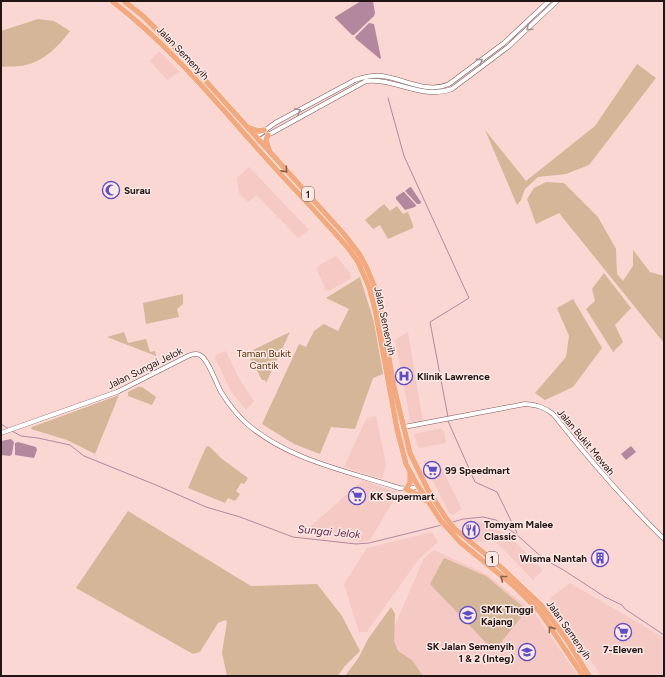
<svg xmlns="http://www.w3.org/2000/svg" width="665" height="677" font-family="Figtree,sans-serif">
<rect width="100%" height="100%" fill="#fbd7d3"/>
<g fill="#f5c9c4">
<polygon points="159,51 180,72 167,80 150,61"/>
<polygon points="249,167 309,230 298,238 257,195 248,202 239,193 237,178"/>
<polygon points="336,256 350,273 351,278 329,291 326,290 317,270 318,266"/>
<polygon points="408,332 423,422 411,424 395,340"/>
<polygon points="226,351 239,379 254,401 246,410 231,391 215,358 216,355"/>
<polygon points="376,416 386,465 382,479 344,467 366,419"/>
<polygon points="441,428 444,431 446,443 419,448 414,434"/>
<polygon points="437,460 462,509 453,515 449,513 423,461"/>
<polygon points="363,480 398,493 370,540 361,542 310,527"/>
<polygon points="483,522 498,529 510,537 543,570 533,580 497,543 493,541 476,542 464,533 466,523"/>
<polygon points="432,532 438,542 418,560 367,632 359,632 344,584 367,548"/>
<polygon points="434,550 488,575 534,612 578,676 392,676 379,662 424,558"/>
<polygon points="570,583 664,638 664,676 601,676 549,599"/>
</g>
<g fill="#d5b698">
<path d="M38,19L54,21L70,31C60,45 44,61 26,65C18,67 9,66 1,67V31Z"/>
<polygon points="637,64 656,78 589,165 566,174 538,177 525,189 521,200 517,205 485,130 526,181 595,126"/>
<polygon points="546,182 564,183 598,217 616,249 617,274 623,281 633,266 633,250 650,272 664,276 664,343 559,213 536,224 527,199 534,188"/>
<polygon points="384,204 390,211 397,206 403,214 408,212 413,225 413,228 388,239 380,225 373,229 365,220"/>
<polygon points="604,273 631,308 615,325 623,342 613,352 586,309 595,301 592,289"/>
<polygon points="360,277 374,322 383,374 373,378 355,429 331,427 320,454 294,444 262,424 299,344 306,347 314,331 324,324 338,331 349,309 326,298"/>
<polygon points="183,294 183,304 177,309 179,317 146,324 143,303"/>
<polygon points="573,299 602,348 573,387 545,400 535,393 566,357 569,336 557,308"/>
<polygon points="124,332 128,343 146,339 150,352 155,351 156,356 107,337"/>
<polygon points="290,332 266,383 265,380 262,380 247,353"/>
<polygon points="138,387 142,387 156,397 152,405 128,396 128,392"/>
<polygon points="119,395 95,454 67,440 31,429 32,427"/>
<polygon points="209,446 222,459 248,478 244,484 241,483 236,491 240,494 235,501 228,498 225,503 188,488 206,447"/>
<polygon points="128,511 251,586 317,584 342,616 360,651 344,667 338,676 227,676 222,653 227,621 225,620 218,623 200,652 193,654 76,588"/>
<polygon points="444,558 486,576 527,610 494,651 430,584"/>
<polygon points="391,607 395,614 394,641 398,651 412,660 423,676 345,676 359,657 368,639"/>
</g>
<g fill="#b3889f">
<polygon points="361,1 373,1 375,13 374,16 354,35 352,35 335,18 335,17"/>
<polygon points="369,23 374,24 381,58 380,59 356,39 355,37"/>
<polygon points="410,187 411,187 421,202 420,204 417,204 405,191"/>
<polygon points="403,192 404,192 416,205 415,207 405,210 396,199 396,197"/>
<polygon points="11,439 14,442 12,454 10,456 1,455 1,441"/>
<polygon points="18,442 36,447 37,450 34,458 15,455 15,443"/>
<polygon points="631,446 636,452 626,460 621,454"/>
</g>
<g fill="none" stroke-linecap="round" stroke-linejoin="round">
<g stroke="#b3889f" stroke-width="1">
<polyline points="388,98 404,156 469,298 430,322 448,417"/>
<polyline points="448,421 475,482 497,492 517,533"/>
<polyline points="1,424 9,429"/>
<polyline points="12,431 21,436 38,438 70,445 84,456 156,485 206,507 240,517 293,537 356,544 369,543 442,525"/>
<polyline points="453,522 463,519 483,517 496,520 517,535 545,560 562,569 605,597 622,605 625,609 664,635"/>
</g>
<g stroke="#7a5b58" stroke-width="5">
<g id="tertiary">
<path d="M256,137L275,123L355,80C364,77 373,75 382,76C405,79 426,94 449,84L504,43L549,1"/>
<path d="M259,141L268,135L366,81C396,78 422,100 452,89L508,47L557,1"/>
<path d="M404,427L525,404C537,405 544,407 553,414C588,458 624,500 664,539"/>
<path d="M1,433L117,392L188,356C192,354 196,353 200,355C208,359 216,383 221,392C228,403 236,414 246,423C288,460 347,471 399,488L410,489L418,486"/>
</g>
</g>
<g stroke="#fff" stroke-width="6">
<g id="primary">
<path d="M112,1C164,41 207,91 250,140C282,177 316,211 348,248L358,262L369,287L375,309L397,429L406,464L418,486L441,521L460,542L514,586L540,612L583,676"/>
<polyline points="124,1 143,16 185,58 344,234 360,255 367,268 378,295 394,387 410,453 428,490 446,518 455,529 502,568 541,605 567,640 589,676"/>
<polyline points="249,128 259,131 264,130"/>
<polyline points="268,135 266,140 269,149"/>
<polyline points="410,474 410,483 406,489 418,495 425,500"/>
</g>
</g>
<use href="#tertiary" stroke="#fff" stroke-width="4"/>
<use href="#primary" stroke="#f3a97f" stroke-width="5.5"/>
</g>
<defs><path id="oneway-chevron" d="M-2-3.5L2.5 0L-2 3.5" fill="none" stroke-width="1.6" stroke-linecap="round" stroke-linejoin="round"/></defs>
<g stroke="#9c9695">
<use href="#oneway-chevron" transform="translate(529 28) rotate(137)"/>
<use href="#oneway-chevron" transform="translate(480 61) rotate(-37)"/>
<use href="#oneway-chevron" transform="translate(298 111) rotate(-29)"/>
</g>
<g stroke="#8a604a">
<use href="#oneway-chevron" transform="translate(285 170) rotate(48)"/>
<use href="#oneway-chevron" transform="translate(503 578) rotate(-142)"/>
<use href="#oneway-chevron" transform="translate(551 629) rotate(-125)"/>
</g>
<defs>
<g id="mosque-ring" transform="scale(0.9)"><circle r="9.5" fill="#fee8e5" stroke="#5d4dc6" stroke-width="1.5"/><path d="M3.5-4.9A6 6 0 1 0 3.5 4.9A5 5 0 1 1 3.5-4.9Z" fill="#5d4dc6"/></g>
<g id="hospital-ring" transform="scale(0.9)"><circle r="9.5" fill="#fee8e5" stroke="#5d4dc6" stroke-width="1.5"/><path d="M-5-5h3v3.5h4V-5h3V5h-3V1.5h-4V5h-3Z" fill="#5d4dc6"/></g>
<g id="supermarket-ring" transform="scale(0.9)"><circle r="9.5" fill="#fee8e5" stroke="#5d4dc6" stroke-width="1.5"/><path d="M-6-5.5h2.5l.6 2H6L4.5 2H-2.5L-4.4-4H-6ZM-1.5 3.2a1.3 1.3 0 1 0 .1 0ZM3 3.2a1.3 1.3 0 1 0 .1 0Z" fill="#5d4dc6"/></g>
<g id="restaurant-ring" transform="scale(0.9)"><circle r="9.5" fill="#fee8e5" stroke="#5d4dc6" stroke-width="1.5"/><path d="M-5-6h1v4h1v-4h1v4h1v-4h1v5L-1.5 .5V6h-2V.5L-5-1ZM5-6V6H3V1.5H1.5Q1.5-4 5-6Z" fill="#5d4dc6"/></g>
<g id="building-ring" transform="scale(0.9)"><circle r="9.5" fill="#fee8e5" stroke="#5d4dc6" stroke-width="1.5"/><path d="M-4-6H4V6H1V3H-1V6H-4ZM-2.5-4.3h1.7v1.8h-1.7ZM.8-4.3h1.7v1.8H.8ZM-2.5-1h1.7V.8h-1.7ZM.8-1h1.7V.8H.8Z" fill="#5d4dc6"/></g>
<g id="school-ring" transform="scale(0.9)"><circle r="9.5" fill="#fee8e5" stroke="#5d4dc6" stroke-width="1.5"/><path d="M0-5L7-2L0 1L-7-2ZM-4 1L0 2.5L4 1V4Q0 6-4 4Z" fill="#5d4dc6"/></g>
</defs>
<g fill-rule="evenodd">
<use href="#mosque-ring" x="111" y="190"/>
<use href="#hospital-ring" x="404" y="376"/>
<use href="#supermarket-ring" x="432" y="470"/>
<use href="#supermarket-ring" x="357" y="496"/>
<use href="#restaurant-ring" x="471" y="530"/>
<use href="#building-ring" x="600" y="558"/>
<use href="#school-ring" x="468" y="615"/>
<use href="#supermarket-ring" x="623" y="632"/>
<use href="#school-ring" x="527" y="652"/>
</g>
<g text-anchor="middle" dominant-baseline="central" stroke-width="3" stroke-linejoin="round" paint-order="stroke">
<g fill="#fee8e5" stroke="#645553" stroke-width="1">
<rect x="302" y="187" width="12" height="14" rx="3"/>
<rect x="486" y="552" width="12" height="14" rx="3"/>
</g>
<g font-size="9" font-weight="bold" fill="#221614">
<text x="308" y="194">1</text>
<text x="492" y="559">1</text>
</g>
<g font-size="10" fill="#221614" stroke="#fee8e5">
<text transform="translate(183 53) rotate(46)">Jalan Semenyih</text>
<text transform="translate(385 321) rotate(78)">Jalan Semenyih</text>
<text transform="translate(145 368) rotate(-26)">Jalan Sungai Jelok</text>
<text transform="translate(586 442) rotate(50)">Jalan Bukit Mewah</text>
<text transform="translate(569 630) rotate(55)">Jalan Semenyih</text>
</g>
<g font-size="10" font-weight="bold" fill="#221614" stroke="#fee8e5" text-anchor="start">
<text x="124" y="190">Surau</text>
<text x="417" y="376">Klinik Lawrence</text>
<text x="445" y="470">99 Speedmart</text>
<text x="370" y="496">KK Supermart</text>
<text x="484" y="524">Tomyam Malee<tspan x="484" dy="12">Classic</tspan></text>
<text x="587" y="558" text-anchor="end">Wisma Nantah</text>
<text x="481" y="609">SMK Tinggi<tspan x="481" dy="12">Kajang</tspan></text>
<text x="514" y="646" text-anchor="end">SK Jalan Semenyih<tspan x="514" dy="12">1 &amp; 2 (Integ)</tspan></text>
<text x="623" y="649" text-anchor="middle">7-Eleven</text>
</g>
<g font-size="10" fill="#533105" stroke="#fee8e5">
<text x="264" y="353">Taman Bukit<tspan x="264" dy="12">Cantik</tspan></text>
</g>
<g font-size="11" font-style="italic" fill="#5b2546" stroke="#fee8e5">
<text transform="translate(329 532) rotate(5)">Sungai Jelok</text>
</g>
</g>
<rect width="665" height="677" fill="none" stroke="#221614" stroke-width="4"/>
</svg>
